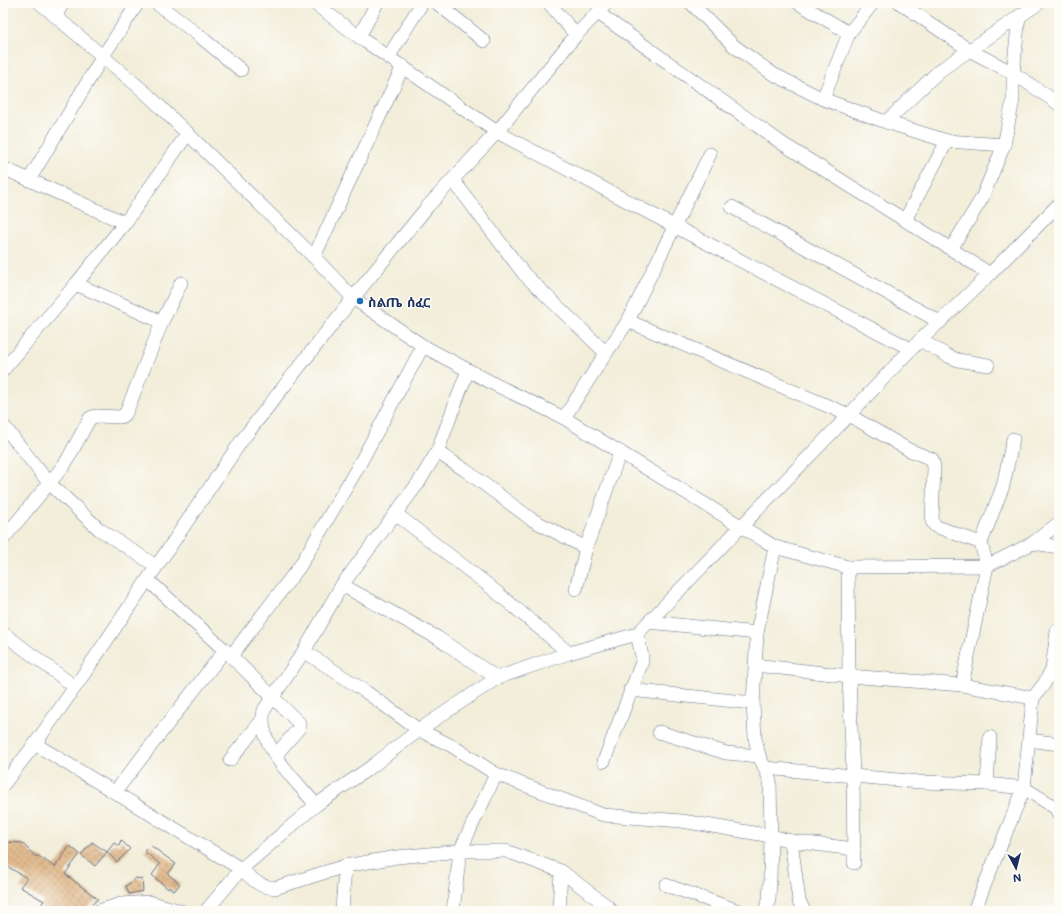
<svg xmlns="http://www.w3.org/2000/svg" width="1062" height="914" font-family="Mali,'Noto Sans Ethiopic',sans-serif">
<defs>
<pattern id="building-cross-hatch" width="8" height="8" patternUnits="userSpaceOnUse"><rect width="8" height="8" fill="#e3bc8f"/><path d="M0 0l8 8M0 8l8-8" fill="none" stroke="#c2a27e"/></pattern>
</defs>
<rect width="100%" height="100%" fill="#fdfcf7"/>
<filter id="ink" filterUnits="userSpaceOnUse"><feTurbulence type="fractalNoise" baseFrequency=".025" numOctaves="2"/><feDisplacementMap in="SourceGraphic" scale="8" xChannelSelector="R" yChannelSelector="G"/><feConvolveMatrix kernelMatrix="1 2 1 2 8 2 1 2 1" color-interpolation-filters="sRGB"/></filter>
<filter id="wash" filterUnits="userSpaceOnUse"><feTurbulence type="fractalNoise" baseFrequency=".012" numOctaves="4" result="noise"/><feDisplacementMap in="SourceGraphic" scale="16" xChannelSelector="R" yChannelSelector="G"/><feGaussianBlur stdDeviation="0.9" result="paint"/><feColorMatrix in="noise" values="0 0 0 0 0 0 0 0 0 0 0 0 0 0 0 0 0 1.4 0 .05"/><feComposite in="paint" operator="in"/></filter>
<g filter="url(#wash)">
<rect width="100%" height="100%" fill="#f2eeda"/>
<g id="blocks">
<g fill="url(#building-cross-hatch)">
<polygon points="121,840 130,849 117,862 107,852 114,843 119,846"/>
<polygon points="9,842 22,843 36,857 37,855 55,867 70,846 80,854 65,874 98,899 84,911 47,911 40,906 44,901 20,887 27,878 3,864 3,850"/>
<polygon points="92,842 107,852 95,866 81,855"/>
<polygon points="150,845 176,864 168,874 180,884 174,891 169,887 168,889 152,875 160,864 144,851"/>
<polygon points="136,878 142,879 143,891 129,894 126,886"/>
</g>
</g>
</g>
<g filter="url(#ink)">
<use href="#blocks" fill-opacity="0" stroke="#667289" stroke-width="1"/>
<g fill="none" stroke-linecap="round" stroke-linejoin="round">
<g stroke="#667289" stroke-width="14">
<g id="minor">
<polyline points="40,3 147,94 314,257 353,298 423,346 496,385 564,418 775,547 848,567 987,566 1033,543 1059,523"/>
<polyline points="156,3 197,34 241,70"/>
<polyline points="314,3 359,37 497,132 674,226 911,349"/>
<polyline points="437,3 484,41"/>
<polyline points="549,3 576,35"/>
<polyline points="691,3 734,46 773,74 823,99 886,122 947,141 1004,145"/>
<polyline points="798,3 849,33"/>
<polyline points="900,3 969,50 1013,73 1059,104"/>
<polyline points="598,13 783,144 951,249 990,274"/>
<polyline points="55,16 63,3"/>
<polyline points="359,37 377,3"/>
<polyline points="389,56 422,3"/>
<polyline points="823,99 849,33 873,3"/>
<polyline points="886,122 939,71 1039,3"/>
<polyline points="710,154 628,321 849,415 909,450 932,459 934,467 932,521 935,526 940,528 981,543"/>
<polyline points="3,168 125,223"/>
<polyline points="29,180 103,56 138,3"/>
<polyline points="453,180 524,274 606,353 564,418"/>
<polyline points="732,207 940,322"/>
<polyline points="905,220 947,141"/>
<polyline points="951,249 982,198 1004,145 1013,100 1013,73 1019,16"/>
<polyline points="314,257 403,66"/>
<polyline points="76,284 162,322"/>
<polyline points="920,340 948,356 958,360 988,365"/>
<polyline points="606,353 628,321"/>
<polyline points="3,370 76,284 125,223 188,133"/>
<polyline points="3,425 49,483 99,529 156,566"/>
<polyline points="437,452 465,470 531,519 586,548"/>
<polyline points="396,514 488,585 569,653"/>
<polyline points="3,539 65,464 90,418 96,416 121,417 126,413 162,322 181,283"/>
<polyline points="1033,543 1059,547"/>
<polyline points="148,580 231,656 299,723 299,728 275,756"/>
<polyline points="342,585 438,638 497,678"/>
<polyline points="576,589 586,548 620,452"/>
<polyline points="649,622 757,633"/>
<polyline points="3,633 75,687"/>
<polyline points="304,651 366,692 419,730 452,746 496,774 603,815 682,821 771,836 791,841 854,849"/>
<polyline points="231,656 300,566 358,467 423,346"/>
<polyline points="755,665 849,676 848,567"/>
<polyline points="962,685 1033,698 1024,788 974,911"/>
<polyline points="630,690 753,703"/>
<polyline points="1033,698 1044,684 1052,669 1057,631 1059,629"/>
<polyline points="659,732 726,753 759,756"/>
<polyline points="1029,740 1059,744"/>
<path d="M35,744L241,869C253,879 258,887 275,888L345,866L397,857L460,851H506L561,871L607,906L612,911"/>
<polyline points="230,760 262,720"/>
<polyline points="604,761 642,662 642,656 637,634"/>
<polyline points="765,768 920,782 987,784 1024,788 1056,808 1059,815"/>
<polyline points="987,784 990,737"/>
<polyline points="3,785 35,744 75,687 242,440 353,298 428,206 497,132 576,35 607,3"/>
<polyline points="115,792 225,650"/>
<path d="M316,805C296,780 256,746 264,710L304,651L342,585L419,482L437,452L468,370"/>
<polyline points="791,841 799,901 804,911"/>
<polyline points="854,863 853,776 849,676 962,685 987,566 981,543 1003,486 1013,439"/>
<polyline points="666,885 739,911"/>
<polyline points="99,911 121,904 149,902 181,911"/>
<polyline points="206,911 241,869 316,805 371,767 419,730 497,678 569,653 637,634 849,415 911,349 990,274 1059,204"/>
<polyline points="342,911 345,866"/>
<polyline points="453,911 460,851 496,774"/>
<polyline points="559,911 561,871"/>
<polyline points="765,911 769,900 770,880 771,836 770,781 765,768 759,756 755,738 753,703 757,633 775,547"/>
</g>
</g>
<use href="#minor" stroke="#fff" stroke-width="13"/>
</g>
</g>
<circle fill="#1f6fb2" stroke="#fdfcf7" stroke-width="1.5" cx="360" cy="301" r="4"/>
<g text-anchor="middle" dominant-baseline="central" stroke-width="3" stroke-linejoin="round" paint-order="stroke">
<g font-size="13" font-weight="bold" fill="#1b2f5e" stroke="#fdfcf7" text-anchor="start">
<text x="368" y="301">ስልጤ ሰፈር</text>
</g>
</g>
<rect width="1062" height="914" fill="none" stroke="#fdfcf7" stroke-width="16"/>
<g transform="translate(1016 868) rotate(173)" stroke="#fdfcf7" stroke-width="3" paint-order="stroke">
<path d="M0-3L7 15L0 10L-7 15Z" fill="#1b2f5e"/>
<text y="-6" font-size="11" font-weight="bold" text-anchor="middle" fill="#1b2f5e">N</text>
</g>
</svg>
